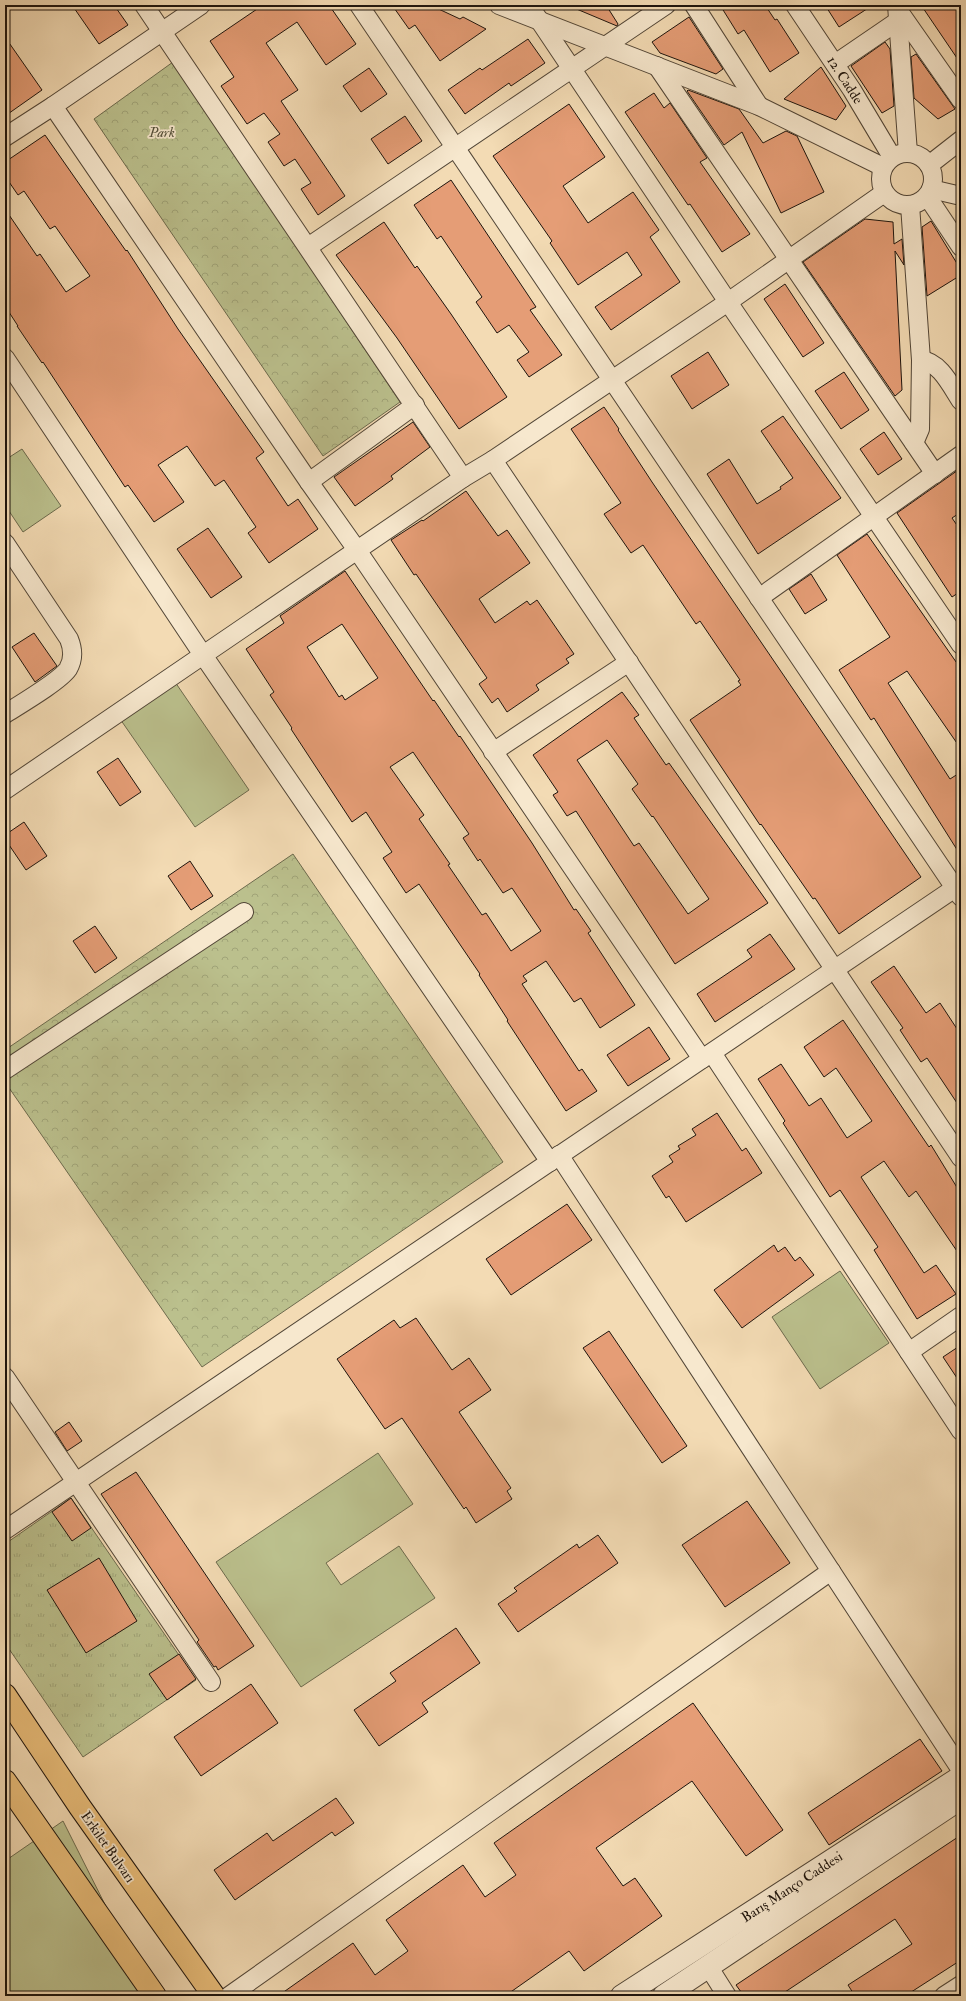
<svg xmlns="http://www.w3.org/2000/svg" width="966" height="2001" font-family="'IM FELL Double Pica',serif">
<defs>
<pattern id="grass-tufts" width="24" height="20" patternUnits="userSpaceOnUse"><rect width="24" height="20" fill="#bbc08d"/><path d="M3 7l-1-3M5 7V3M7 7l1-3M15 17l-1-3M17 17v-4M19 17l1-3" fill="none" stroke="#a0a478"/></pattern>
<pattern id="park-crowns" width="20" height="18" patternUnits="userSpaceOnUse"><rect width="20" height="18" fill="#bbc08d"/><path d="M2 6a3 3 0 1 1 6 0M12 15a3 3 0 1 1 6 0" fill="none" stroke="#a0a478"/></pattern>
</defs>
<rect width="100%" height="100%" fill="#f3dbb4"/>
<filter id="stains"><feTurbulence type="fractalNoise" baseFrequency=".005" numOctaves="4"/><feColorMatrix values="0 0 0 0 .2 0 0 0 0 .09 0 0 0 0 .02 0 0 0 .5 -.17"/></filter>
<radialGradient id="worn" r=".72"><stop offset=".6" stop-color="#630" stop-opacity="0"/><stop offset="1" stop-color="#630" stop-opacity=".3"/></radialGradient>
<polygon fill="url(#grass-tufts)" stroke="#6c6a4d" points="71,1498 196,1680 83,1757 5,1643 5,1544"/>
<g fill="url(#park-crowns)" stroke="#6c6a4d">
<polygon points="173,62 400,402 323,456 94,119"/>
<polygon points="293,854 503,1162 202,1367 5,1082 5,1050"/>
</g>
<g fill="#bbc08d" stroke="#6c6a4d">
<polygon points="22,449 61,506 23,532 5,505 5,460"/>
<polygon points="173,679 249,790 195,827 118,716"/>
<polygon points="840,1271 889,1343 820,1389 772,1317"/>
<polygon points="378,1453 413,1504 326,1563 341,1585 399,1546 435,1598 301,1687 216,1562"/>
<polygon points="63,1821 151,1996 5,1996 5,1861"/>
</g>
<g fill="#e59d76" stroke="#1d140d" fill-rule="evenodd">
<polygon points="72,5 114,5 128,25 99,44"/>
<polygon points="263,5 329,5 356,44 326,65 297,22 266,43 298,90 281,101 345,196 318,215 301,189 311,183 295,159 284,166 268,142 280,134 264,113 247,124 221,86 234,77 210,41"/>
<polygon points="392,5 430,5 460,19 463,17 486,29 440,61 415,25 409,29"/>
<polygon points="567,5 606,5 618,24 617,26"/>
<polygon points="720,5 765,5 775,20 777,19 799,53 770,72 744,30 738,34"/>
<polygon points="825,5 873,5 839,27"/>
<polygon points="921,5 961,5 961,64 942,36"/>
<polygon points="689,17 723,69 716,74 660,53 652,42"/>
<polygon points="5,37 42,90 5,116"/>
<polygon points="528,39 545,63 511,86 509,83 465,114 448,90 480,68 482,70"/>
<polygon points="885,42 890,49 894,106 882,113 851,66"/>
<polygon points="916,54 955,109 938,119 914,98 911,57"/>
<polygon points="821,67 846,106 836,120 784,99"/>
<polygon points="369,68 387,94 361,112 343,86"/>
<polygon points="688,90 739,109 763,143 786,131 797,136 824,192 781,213 742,132 724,145 687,91"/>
<polygon points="654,93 664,108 670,103 707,158 700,162 750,234 722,252 690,204 688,205 625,112"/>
<polygon points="569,104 605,157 563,186 588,223 633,192 659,230 650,237 680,282 611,330 595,307 642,275 627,252 578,285 550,243 552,241 493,156"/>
<polygon points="405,116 422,141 388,164 371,139"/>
<polygon points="45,135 126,251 127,250 178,329 264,452 256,458 288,506 298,499 318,529 269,563 248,533 256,527 224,480 215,486 187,446 158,465 184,502 154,522 128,485 125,487 43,362 42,363 17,326 18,326 5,306 5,209 37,256 40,254 66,292 90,276 55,226 50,229 24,191 18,195 5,176 5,162"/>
<polygon points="451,180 536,307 530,310 562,355 529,377 517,360 529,352 509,325 497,333 476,302 482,297 441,236 437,239 414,205"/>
<polygon points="865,219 893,222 894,244 902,239 904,265 895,251 902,390 895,396 803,262"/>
<polygon points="931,221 961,270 961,275 927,296 922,227"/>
<polygon points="384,222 415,268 417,266 451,314 507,397 459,429 397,338 336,255"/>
<polygon points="785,284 824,343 803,357 764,299"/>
<polygon points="708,352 729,385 692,409 671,376"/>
<polygon points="844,372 869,410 841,429 815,391"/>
<polygon points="604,407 619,429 618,430 652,482 921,877 839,934 815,898 813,899 761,824 760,825 690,720 741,685 738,681 740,680 700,621 696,624 643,545 631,553 604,514 621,503 571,429"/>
<polygon points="783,416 841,498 758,554 707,474 729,459 757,504 781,489 780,487 793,478 761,431"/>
<polygon points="413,422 430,447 391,476 393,479 355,506 334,477"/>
<polygon points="884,432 902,459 878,475 860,449"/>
<polygon points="961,468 961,512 952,518 961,531 961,591 952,597 897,513"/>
<polygon points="466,491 498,536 507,530 530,563 479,599 495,623 527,601 530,605 537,600 574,654 566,659 569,663 536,685 539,690 507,712 498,698 492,703 479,684 487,678 416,574 414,575 391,540 422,520 423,521"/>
<polygon points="208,528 242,577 211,598 177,549"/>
<polygon points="867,534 961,669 961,749 907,671 888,683 950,779 961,772 961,856 874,718 871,720 839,670 890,637 837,555"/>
<path d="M345,571L433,701L434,700L459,737L460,736L532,843L574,910L576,909L591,931L588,933L635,1005L600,1028L581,998L574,1002L546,961L523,976L527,981L522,984L579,1071L582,1069L597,1091L566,1111L507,1021L508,1020L479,975L480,974L419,884L406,893L383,858L392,852L366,812L352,822L291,729L292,728L270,695L274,692L246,649L284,623L280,616ZM342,624L378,678L345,700L342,695L339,697L307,647ZM413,752L469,834L463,838L478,861L480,859L503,893L512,888L541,931L511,951L486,913L482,915L448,865L450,864L419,819L424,815L390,767Z"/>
<polygon points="811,574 827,600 805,614 789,589"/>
<polygon points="34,633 57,666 35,682 12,647"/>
<path d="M622,692L639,715L634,718L666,765L669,763L768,903L675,964L576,811L567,816L553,795L558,792L533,755ZM607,740L638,784L632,789L652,817L653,816L709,899L688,914L639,843L634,846L577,760Z"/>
<polygon points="118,758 141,792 120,806 97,772"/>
<polygon points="24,822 47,856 26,870 5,839 5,835"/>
<polygon points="190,861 213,896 191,910 168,876"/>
<polygon points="95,926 117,958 95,973 73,941"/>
<polygon points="770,934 795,969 715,1022 697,994 752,957 747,950"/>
<polygon points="894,966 926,1013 940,1003 961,1035 961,1109 927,1058 921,1062 900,1030 903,1028 871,982"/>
<polygon points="843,1020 929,1147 931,1145 961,1194 961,1257 916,1191 909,1197 884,1161 861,1177 924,1273 936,1265 956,1294 917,1319 874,1250 878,1247 840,1190 830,1197 783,1123 785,1121 758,1079 781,1064 809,1106 821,1098 847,1138 872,1121 836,1068 824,1077 804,1047"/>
<polygon points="649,1027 670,1059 628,1086 607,1055"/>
<polygon points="717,1113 742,1151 746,1148 762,1173 686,1222 669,1196 666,1198 652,1176 673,1162 669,1156 680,1149 678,1146 696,1135 692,1129"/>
<polygon points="567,1204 592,1240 511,1295 486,1259"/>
<polygon points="774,1245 778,1252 785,1247 795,1261 800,1257 814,1275 742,1328 714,1290"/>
<polygon points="416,1318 452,1370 469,1358 491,1390 459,1412 511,1488 507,1491 512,1499 476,1523 466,1507 464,1509 402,1418 385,1429 337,1359 394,1320 400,1328"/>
<polygon points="609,1331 687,1446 662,1463 583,1348"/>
<polygon points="961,1345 961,1384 943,1357"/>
<polygon points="69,1422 82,1441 67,1451 55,1432"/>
<polygon points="136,1472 254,1646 218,1670 216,1666 214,1667 197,1642 199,1640 101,1494"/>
<polygon points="71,1498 91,1528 72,1541 52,1512"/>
<polygon points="747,1501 790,1563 725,1607 682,1545"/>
<polygon points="598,1535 618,1563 518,1632 498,1604 517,1591 514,1588 577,1544 579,1548"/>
<polygon points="99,1558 137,1621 86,1653 47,1590"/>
<polygon points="456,1628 480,1663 422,1703 428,1712 379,1746 354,1710 396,1681 390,1673"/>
<polygon points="179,1654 196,1679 167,1700 149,1674"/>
<polygon points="251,1684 278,1723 201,1776 174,1737"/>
<polygon points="693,1703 783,1830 746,1856 692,1781 596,1848 623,1886 635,1878 662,1916 584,1971 569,1951 505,1996 278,1996 353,1943 375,1975 408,1951 386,1920 463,1865 485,1897 516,1875 494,1843"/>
<polygon points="920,1739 942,1771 829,1845 808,1813"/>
<polygon points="336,1798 354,1823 335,1836 332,1832 235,1900 214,1870 267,1833 273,1841"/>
<polygon points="961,1835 961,1960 905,1996 855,1996 848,1985 912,1944 895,1919 779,1996 744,1996 736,1985"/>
</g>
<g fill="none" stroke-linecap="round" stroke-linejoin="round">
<g stroke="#524637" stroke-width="20">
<g id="minor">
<polyline points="144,5 463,478"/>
<polyline points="359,5 961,897"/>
<polyline points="499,5 759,106 883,167"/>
<polyline points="529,5 728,302 961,645"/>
<polyline points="694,5 759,106"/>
<polyline points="795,5 852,90 892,157"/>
<polyline points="897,5 908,153"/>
<polyline points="898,10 961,100"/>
<polyline points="835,64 898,21"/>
<polyline points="657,66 935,474"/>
<polyline points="53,106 309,482 357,550 702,1059"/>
<polyline points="5,137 53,106 201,5"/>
<circle cx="907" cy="179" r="26"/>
<polyline points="929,165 961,140"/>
<polyline points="931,189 961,196"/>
<polyline points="927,196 961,247"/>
<polyline points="910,205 921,360 920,429 914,443"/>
<polyline points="308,247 666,5"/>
<polyline points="5,358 203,655 550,1162"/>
<path d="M921,360C940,362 951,386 961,401"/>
<polyline points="493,460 961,1158"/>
<polyline points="309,482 415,405"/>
<path d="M5,543L69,639C73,649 74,659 68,669C60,681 19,705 5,714"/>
<polyline points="759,598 961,455"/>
<polyline points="493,752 629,662"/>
<polyline points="5,790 463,478 493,460 728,302 884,193"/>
<polyline points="712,1053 961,1431"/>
<polyline points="5,1070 244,912"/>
<polyline points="559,1155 961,1770"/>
<polyline points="909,1352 961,1316"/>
<polyline points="5,1377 211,1682"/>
<polyline points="5,1530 961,884"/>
<polyline points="708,1966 727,1996"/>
<polyline points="229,1996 831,1571"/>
<polyline points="944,1996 961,1985"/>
</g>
</g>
<g stroke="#524637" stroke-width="24">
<g id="tertiary">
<polyline points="622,1996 961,1777"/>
<polyline points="664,1996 961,1798"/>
</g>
</g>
<g stroke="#1d140d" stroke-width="24">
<g id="primary">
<polyline points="5,1695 80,1807 214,1996"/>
<polyline points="5,1781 155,1996"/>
</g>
</g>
<use href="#minor" stroke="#f7e8ce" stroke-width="18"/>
<use href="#tertiary" stroke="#f7e8ce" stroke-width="22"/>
<use href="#primary" stroke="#eabe7a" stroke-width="22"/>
</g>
<g text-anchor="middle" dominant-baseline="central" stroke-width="3.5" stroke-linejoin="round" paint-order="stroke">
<g font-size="14" fill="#1d140d" stroke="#f7e8ce">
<text transform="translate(845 80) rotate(57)">12. Cadde</text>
<text transform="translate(108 1847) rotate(55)">Erkilet Bulvarı</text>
<text transform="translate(792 1887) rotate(-33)">Barış Manço Caddesi</text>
</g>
<g font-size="14" font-style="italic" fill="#54503a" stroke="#f7e8ce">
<text x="162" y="132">Park</text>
</g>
</g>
<rect width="966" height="2001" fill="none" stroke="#f3dbb4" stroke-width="20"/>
<rect x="6" y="6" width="954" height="1989" fill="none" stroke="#1d140d" stroke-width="2"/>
<rect x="10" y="10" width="946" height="1981" fill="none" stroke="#1d140d"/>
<rect width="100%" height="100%" filter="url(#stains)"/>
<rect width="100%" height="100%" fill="url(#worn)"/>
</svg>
